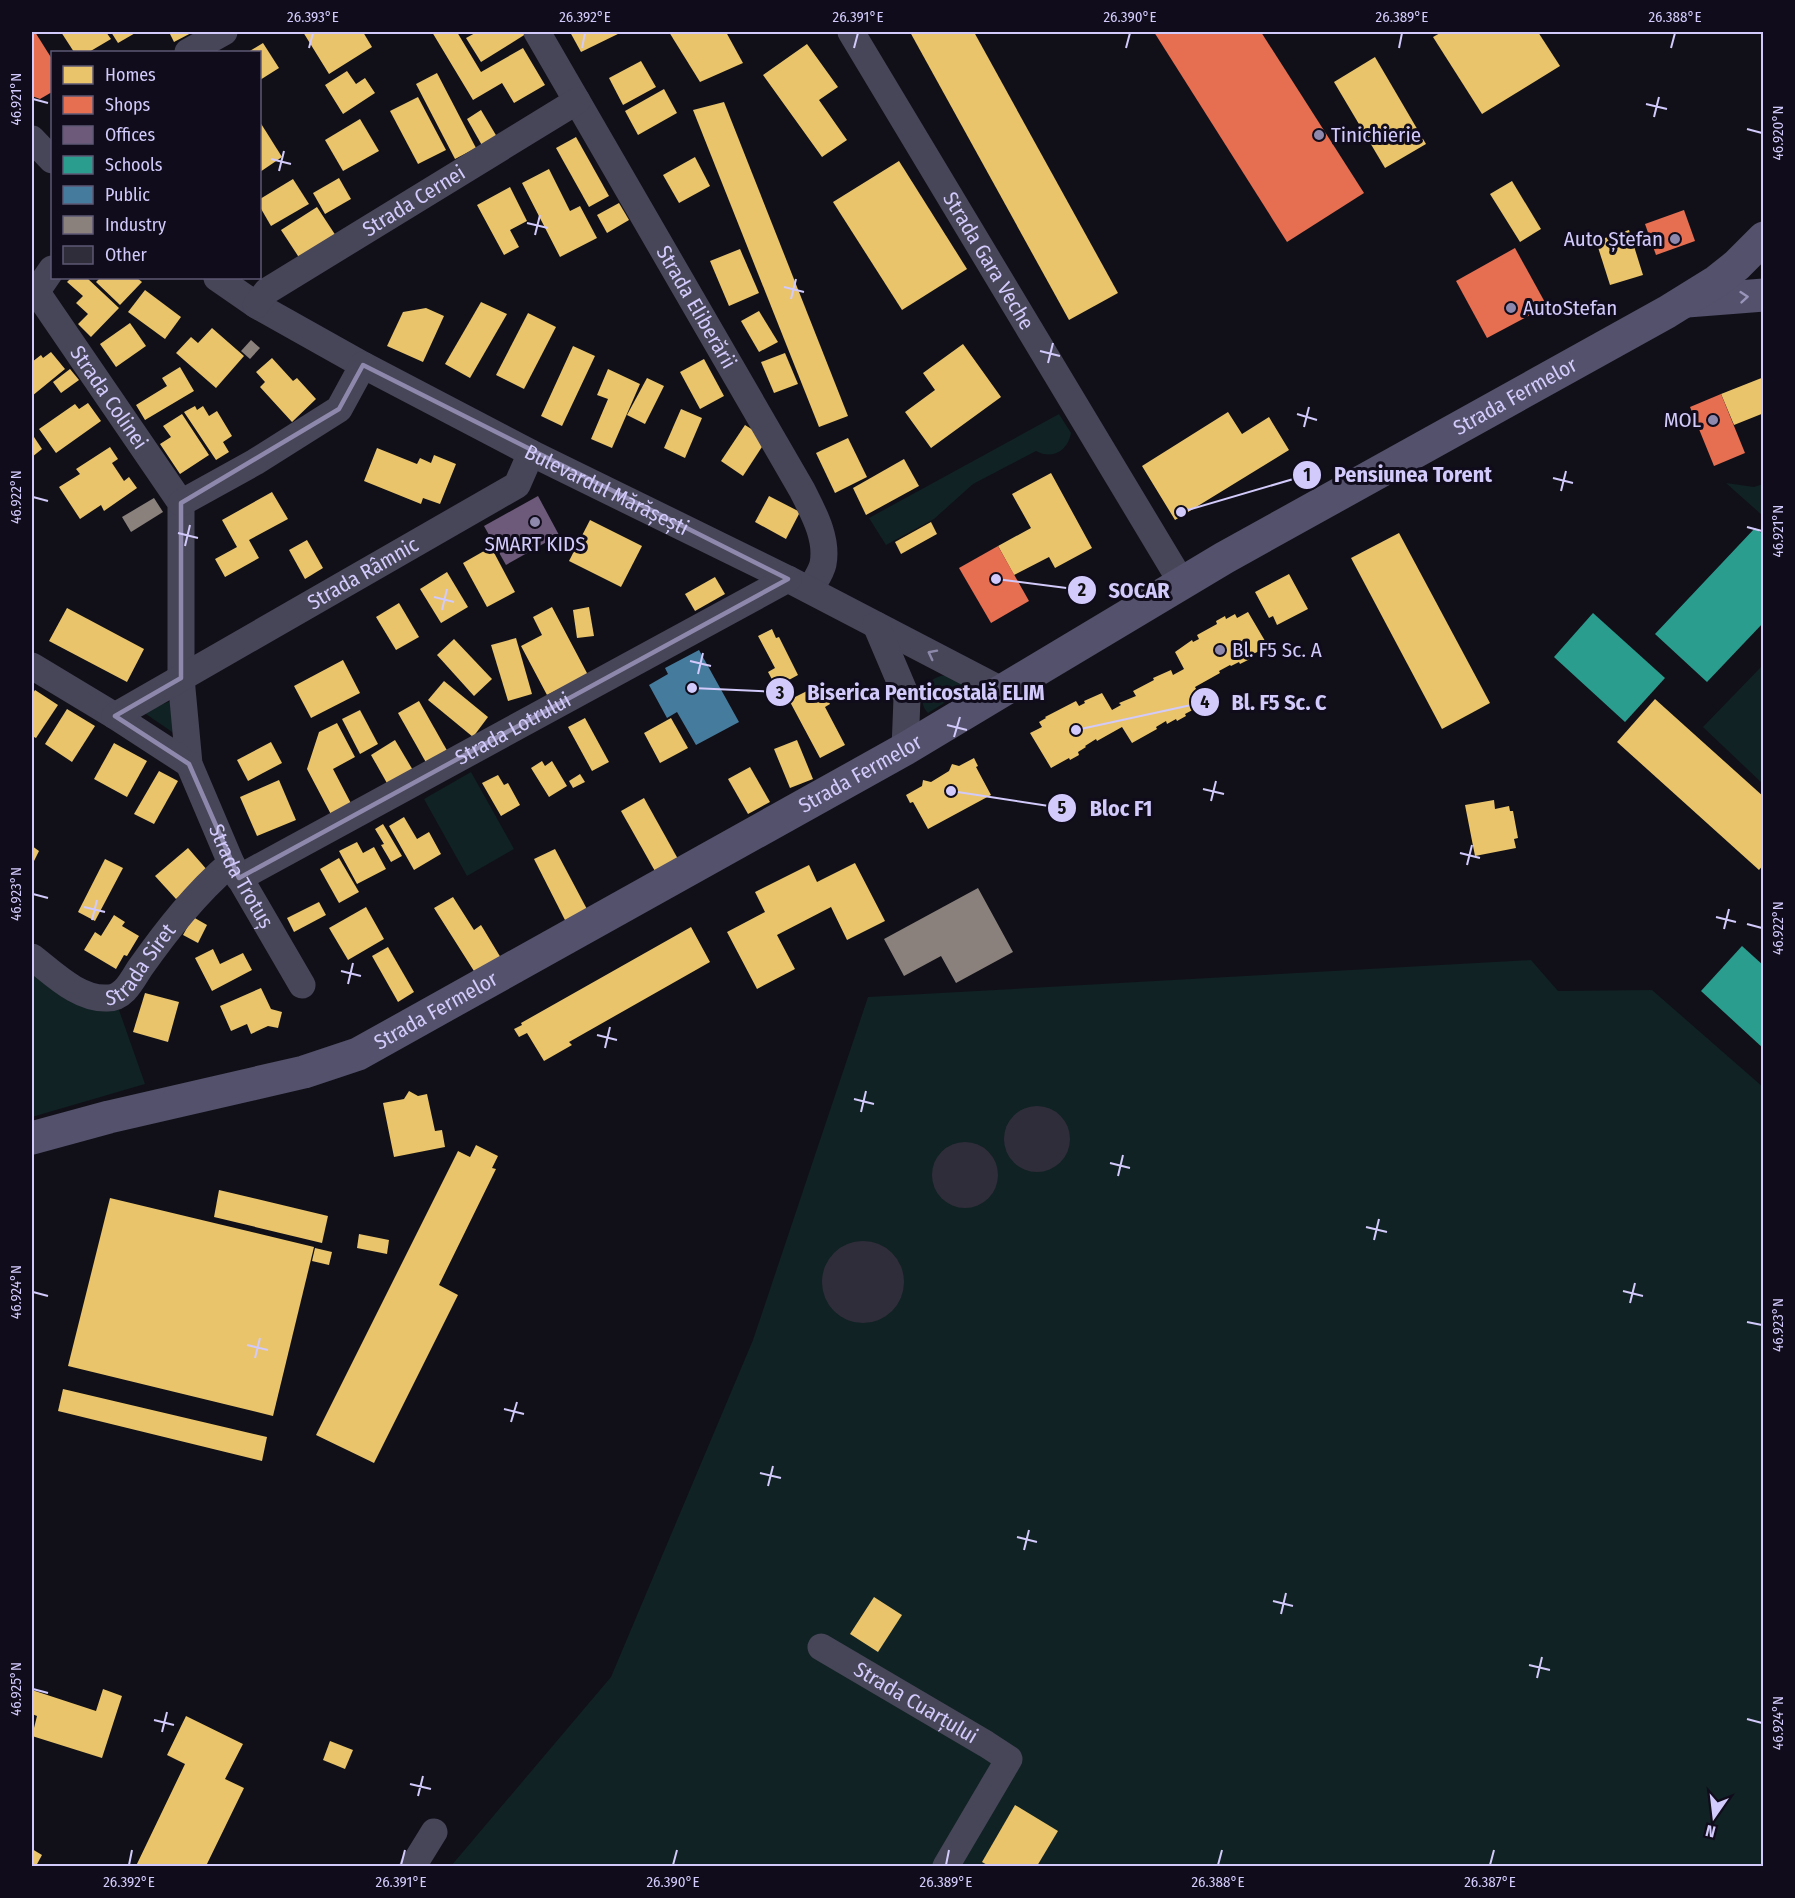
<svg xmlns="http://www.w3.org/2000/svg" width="1795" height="1898" font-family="'Fira Sans Condensed',sans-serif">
<rect width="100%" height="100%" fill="#111018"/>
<g fill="#102223">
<path d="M1059,414L1071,433C1068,451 1052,460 1036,451L973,484L934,519L886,545L869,518Z"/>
<polygon points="1726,483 1754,487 1763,484 1763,516"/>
<polygon points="1762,666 1764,667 1763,784 1703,727"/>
<path d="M953,675L969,685L967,689L928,713C917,702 924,682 938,677C942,675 948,675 953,675Z"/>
<polygon points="171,701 178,736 143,712"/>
<polygon points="471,772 514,849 467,876 424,799"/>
<polygon points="1531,960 1558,991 1652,990 1763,1087 1763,1866 451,1866 611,1677 753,1340 868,997"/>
<polygon points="32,970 93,1007 119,1010 145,1084 32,1117"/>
</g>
<g fill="#e9c46a">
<polygon points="61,32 106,32 111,39 89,52 74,52"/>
<polygon points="111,32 137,32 118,43"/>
<polygon points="169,32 193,32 174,42"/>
<polygon points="303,32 344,32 345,33 363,32 372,47 329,74"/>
<polygon points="432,32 457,32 481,72 523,48 545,85 514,103 502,83 473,100"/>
<polygon points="477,32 529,32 481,62 466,38"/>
<polygon points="570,32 622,32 581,52"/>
<polygon points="669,32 726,32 743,63 700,82"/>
<polygon points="910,32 974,32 1118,293 1069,320"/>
<polygon points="1442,32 1538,32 1560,66 1482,114 1433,37"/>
<polygon points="263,43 279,68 260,80 260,52 248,52"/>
<polygon points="807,44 838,87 819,100 847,140 822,157 763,75"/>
<polygon points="1375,57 1426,144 1385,168 1334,82"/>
<polygon points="641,61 656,87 623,105 609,78"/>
<polygon points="347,71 356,84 365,78 375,93 343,114 325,85"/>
<polygon points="437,73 476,148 455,159 416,84"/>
<polygon points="664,89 677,113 638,135 625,111"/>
<polygon points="418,97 446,150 418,164 390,111"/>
<polygon points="724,102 848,416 819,427 693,110"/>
<polygon points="481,110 503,147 488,156 467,119"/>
<polygon points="360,119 379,151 343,171 325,140"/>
<polygon points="260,122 282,157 260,172"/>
<polygon points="576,137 609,196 589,207 556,148"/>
<polygon points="695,157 710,186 679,203 663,175"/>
<polygon points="899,161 967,269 902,310 833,202"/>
<polygon points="549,169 570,211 580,206 597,238 560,257 522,183"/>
<polygon points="339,178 351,199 325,214 313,193"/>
<polygon points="293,179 309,204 271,226 260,207 260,199"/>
<polygon points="1512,181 1541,229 1520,242 1490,194"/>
<polygon points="510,187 527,221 510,230 519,247 504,255 477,205"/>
<polygon points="619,203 629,220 607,233 597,215"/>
<polygon points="317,207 336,236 300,259 281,230"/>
<polygon points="1629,230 1643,275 1610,285 1596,241"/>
<polygon points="740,249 759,293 729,306 710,261"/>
<polygon points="71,278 87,278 119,308 91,337 78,324 88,314 76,303 83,296 67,282"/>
<polygon points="100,278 137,278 142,282 120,305 96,282"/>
<polygon points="145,290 181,317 165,339 128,312"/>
<polygon points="481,302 507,314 470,378 445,364"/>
<polygon points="426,308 444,316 423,362 387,346 403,312"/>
<polygon points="759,311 778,342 759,352 741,321"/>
<polygon points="528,313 556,327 524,389 496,375"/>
<polygon points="130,323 146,346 116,367 100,344"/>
<polygon points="212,328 244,356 216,388 176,353 191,337 198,343"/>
<polygon points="963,344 1001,397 931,448 905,412 935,390 923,373"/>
<polygon points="573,346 595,356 562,426 541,416"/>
<polygon points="51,352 65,369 32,396 32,362 41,355 43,358"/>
<polygon points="785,353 798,384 774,393 761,362"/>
<polygon points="272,358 293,381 297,378 316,399 292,422 260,387 265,382 256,372"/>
<polygon points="704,359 724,396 700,409 680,372"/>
<polygon points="180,367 194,391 145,420 136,405 167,386 162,378"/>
<polygon points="70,369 79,380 61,393 53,382"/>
<polygon points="608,369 640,384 612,448 591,439 608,399 597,395"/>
<polygon points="1764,377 1764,413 1734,425 1721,394"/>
<polygon points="647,378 664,386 645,424 627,415"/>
<polygon points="88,403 101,421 56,453 39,429 75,404 79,409"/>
<polygon points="195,406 197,410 203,406 209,416 217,411 232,436 223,442 229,452 216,460 184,412"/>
<polygon points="681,409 702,418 685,458 664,448"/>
<polygon points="1228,412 1242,434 1269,417 1289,450 1175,520 1142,466"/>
<polygon points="182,414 209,455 180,474 160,444 171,437 163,426"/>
<polygon points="745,425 767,439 743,476 721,461"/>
<polygon points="32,434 42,449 32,457"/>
<polygon points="848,438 867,477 835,493 816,453"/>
<polygon points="110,447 118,459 112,463 124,481 129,477 137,488 104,511 101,505 80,519 59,487 80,474 76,469"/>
<polygon points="377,448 417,464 420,458 431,463 434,455 456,464 440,504 423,498 421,504 364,481"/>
<polygon points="904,459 919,486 866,515 853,488"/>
<polygon points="1051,473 1092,548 1055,568 1049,557 1014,575 998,546 1031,528 1012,494"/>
<polygon points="272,492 288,519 249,540 259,558 225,577 215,559 237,547 222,520"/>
<polygon points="769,496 800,512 786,539 755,522"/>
<polygon points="590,520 642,546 621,587 569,561"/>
<polygon points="931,522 937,534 901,554 895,542"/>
<polygon points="1399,533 1490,703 1442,729 1351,558"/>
<polygon points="307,540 323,568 305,579 289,550"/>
<polygon points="491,547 515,592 487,607 463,563"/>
<polygon points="447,572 468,607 441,623 420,589"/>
<polygon points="1289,574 1308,609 1277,625 1273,616 1269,618 1255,592"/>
<polygon points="715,577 725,594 695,611 685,594"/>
<polygon points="399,603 419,637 396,650 376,617"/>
<polygon points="552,607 588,675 547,695 521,646 542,635 533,617"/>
<polygon points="589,607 594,636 577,638 573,610"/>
<polygon points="67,608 144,649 127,682 49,641"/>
<polygon points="1248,612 1268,646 1248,657 1250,659 1240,664 1239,662 1231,666 1230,665 1219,671 1220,673 1195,687 1204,704 1185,714 1186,716 1177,721 1176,719 1167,724 1166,721 1156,727 1157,729 1132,743 1122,727 1097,741 1096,739 1085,746 1086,747 1078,752 1079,755 1070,760 1069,758 1051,768 1030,733 1042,727 1039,722 1046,718 1045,717 1076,701 1079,706 1085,703 1084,701 1102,693 1112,710 1121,705 1119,703 1136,696 1133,691 1154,680 1153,678 1171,670 1173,675 1184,669 1175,652 1192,640 1193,642 1199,639 1197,635 1217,624 1216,621 1225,616 1226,619 1235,614 1237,618"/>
<polygon points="772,629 776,638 779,637 798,675 776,687 768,672 775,668 758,636"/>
<polygon points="516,638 532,694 508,701 491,645"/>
<polygon points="454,639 492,679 474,696 437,655"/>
<polygon points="343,660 360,693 311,718 294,686"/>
<polygon points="444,681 488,717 473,737 428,700"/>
<polygon points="819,685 830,704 825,707 845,745 820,758 789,700"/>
<polygon points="35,690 58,705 36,738 32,736 32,695"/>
<polygon points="1655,699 1764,797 1764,864 1759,870 1617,742"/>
<polygon points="419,701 449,754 428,766 398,713"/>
<polygon points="67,709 95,726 72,762 45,744"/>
<polygon points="360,710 378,744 360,754 342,719"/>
<polygon points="585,718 609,762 592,771 568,727"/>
<polygon points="671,718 688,748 660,763 644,733"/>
<polygon points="337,723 355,757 333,769 355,811 335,822 307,769 319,732"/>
<polygon points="395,740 417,777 392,792 371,755"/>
<polygon points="797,740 813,779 790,788 774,749"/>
<polygon points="271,742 282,763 248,781 237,760"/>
<polygon points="114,743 147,761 127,797 94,779"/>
<polygon points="974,758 978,766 976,767 991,795 928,829 913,802 910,803 906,795 922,786 923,780 931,782 949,771 952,764 959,766"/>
<polygon points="542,761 545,766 552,761 567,786 549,797 531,768"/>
<polygon points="750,767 770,802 748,814 728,779"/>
<polygon points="159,771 178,781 154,824 134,814"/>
<polygon points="580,774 585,782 573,788 569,781"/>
<polygon points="498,775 504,785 508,783 520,805 501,816 482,783"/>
<polygon points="279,780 296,820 257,836 240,797"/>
<polygon points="644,798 683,868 660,880 621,811"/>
<polygon points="1494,800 1495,809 1509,806 1510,811 1513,811 1518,838 1514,839 1516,848 1475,856 1465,805"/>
<polygon points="404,817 417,839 429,832 441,854 414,870 389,826"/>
<polygon points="383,824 402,856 391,862 381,845 384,844 375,829"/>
<polygon points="357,842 363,853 374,847 386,869 357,884 339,851"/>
<polygon points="32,846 39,851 32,865"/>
<polygon points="188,848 208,871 176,899 155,876"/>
<polygon points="555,849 589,913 567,924 534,859"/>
<polygon points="339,858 359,892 339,903 320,869"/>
<polygon points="105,859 123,868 95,921 78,912"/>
<polygon points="855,863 885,921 847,940 831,907 777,935 795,969 757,989 727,932 765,912 755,892 809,865 817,882"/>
<polygon points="453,897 474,930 481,925 504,963 479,979 434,908"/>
<polygon points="319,902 326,915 294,932 287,918"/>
<polygon points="366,907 384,939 348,960 329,928"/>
<polygon points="114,915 125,922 122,926 139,936 127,956 124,955 116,969 84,950 95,932 101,936"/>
<polygon points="193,917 207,925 198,943 183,935"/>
<polygon points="691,927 710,962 569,1042 572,1045 544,1061 527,1033 519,1037 514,1029 522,1025 521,1023"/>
<polygon points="388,947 414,992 398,1002 372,956"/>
<polygon points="213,949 220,964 243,953 252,970 212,991 195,958"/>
<polygon points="261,988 271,1009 282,1012 278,1028 268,1026 251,1034 247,1024 231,1031 220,1006"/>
<polygon points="145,993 179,1002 168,1042 133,1032"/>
<polygon points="409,1091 418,1096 427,1094 435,1131 442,1130 445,1147 394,1157 383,1103 404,1099"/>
<polygon points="476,1145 498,1156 492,1168 496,1169 439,1285 458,1295 374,1463 316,1435 458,1151 470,1157"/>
<polygon points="219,1190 328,1216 322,1243 214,1217"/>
<polygon points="110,1198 314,1247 273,1416 68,1366"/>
<polygon points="359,1234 389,1240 387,1254 357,1248"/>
<polygon points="315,1248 332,1252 329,1265 312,1261"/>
<polygon points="63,1389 267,1437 262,1461 58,1411"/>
<polygon points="874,1597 902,1615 878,1652 850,1634"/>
<polygon points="103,1689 122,1696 102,1758 32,1736 37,1716 32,1714 32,1690 96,1711"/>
<polygon points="186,1716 243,1744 225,1779 244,1788 206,1866 136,1866 185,1764 167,1755"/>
<polygon points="330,1741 353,1750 345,1769 323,1760"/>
<polygon points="1015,1805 1058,1831 1037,1866 989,1866 982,1862"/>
<polygon points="32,1849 42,1855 36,1866 32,1866"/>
</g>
<g fill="#e76f51">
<polygon points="32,32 35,32 52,59 52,92 40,99 32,96"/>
<polygon points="1154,32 1261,32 1364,193 1287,242"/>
<polygon points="1684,210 1695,241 1656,255 1645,224"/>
<polygon points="1515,248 1547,306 1487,338 1456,281"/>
<polygon points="1721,394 1745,453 1714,466 1690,407"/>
<polygon points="998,546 1029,601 991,623 959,568"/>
</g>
<polygon fill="#6d597a" points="538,496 559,535 506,565 484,526"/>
<g fill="#2a9d8f">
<polygon points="1755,528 1764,535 1764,622 1707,682 1655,634"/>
<polygon points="1593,613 1665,678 1625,722 1554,657"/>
<polygon points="1742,946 1764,966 1764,1049 1701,991"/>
</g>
<polygon fill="#457b9d" points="699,650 739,722 696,745 677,712 667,718 649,685 668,674 665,668"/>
<g fill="#8a817c">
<polygon points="251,340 260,348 250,359 241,351"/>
<polygon points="154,498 163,512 131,532 122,517"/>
<polygon points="978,888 1013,952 956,983 941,956 904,976 884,939"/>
</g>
<g fill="#302d3a">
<circle cx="1037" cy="1139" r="33"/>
<circle cx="965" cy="1175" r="33"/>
<circle cx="863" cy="1282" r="41"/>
</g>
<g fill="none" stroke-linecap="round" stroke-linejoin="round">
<g stroke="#474558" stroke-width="27">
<path id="s1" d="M537,32L802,490C813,512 828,538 823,564C821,573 814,582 810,590"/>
<path id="s2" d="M851,32L1182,583"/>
<polyline points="188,52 224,32"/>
<polyline points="32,139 52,160"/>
<path id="s3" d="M217,278L256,305L363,365L531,453L788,579L1003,691"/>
<path id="s4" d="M36,291L181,503V678L189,764L231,863L302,985"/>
<polyline points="32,298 52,269"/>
<path id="s5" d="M256,305L267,291L577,101"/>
<polyline points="181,503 255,462 339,409 363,365"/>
<polyline points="876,625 907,698 905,749"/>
<polyline points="32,666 115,716 189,764"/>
<path id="s6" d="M115,716L517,485L531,453"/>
<path id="s7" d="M239,878L788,579"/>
<path id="s8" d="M32,957C53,973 79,1000 108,998C124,998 132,980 140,968C167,930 195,894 231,863"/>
<path id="s9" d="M821,1647L986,1744L1009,1759L946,1866"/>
<polyline points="413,1866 434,1832"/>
</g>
<g stroke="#53516b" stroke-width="33">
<polyline points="1687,301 1764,295"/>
<path id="s10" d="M32,1138L109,1117L304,1072L358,1054L905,749L1224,558L1667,312L1717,281L1737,265L1764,238"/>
</g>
</g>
<defs><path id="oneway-chevron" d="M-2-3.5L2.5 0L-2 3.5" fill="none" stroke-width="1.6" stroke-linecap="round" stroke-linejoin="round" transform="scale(1.5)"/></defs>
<use stroke="#9994ba" href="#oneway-chevron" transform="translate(1744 297) rotate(-5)"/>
<use stroke="#8c88aa" href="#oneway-chevron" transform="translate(932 654) rotate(-153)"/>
<path fill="none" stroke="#8e89ac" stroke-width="4.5" stroke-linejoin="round" d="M363,365L788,579L239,878L189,764L115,716L181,678V503L339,409Z"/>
<path fill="none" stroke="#d2cafb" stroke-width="2" d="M309,48L313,33M582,48L585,33M854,48L858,33M1126,48L1130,33M1399,48L1402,33M1671,48L1675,33M33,99L48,103M1646,104L1667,109M1654,117L1659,97M1747,129L1762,133M271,159L291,164M279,171L284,151M527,223L548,228M535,235L540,215M784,287L804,292M791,299L796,279M1040,351L1060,356M1048,363L1053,343M1297,414L1317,420M1304,427L1309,407M1553,478L1573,483M1561,491L1566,471M33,497L48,501M1747,527L1762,531M178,533L198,538M185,546L190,525M434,597L454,602M442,610L447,589M690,661L711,666M698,674L703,653M947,725L967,730M954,737L960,717M1203,789L1224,794M1211,801L1216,781M1460,853L1480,858M1467,865L1472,845M33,894L48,898M84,907L105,912M1716,917L1736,922M92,920L97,900M1747,924L1762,928M1724,929L1729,909M341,971L361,976M348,984L353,963M597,1035L617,1040M605,1048L610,1027M854,1099L874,1104M861,1112L866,1091M1110,1163L1130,1168M1118,1176L1123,1155M1366,1227L1387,1232M1374,1240L1379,1219M1623,1291L1643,1296M33,1292L48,1296M1630,1303L1635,1283M1747,1322L1762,1325M247,1345L268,1350M255,1358L260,1338M504,1409L524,1414M511,1422L517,1402M760,1473L781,1478M768,1486L773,1466M1017,1537L1037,1542M1024,1550L1029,1530M1273,1601L1293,1606M1281,1614L1286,1593M1529,1665L1550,1670M1537,1678L1542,1657M33,1689L48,1693M1747,1719L1762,1723M154,1720L174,1725M162,1732L167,1712M410,1784L431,1789M418,1796L423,1776M129,1865L132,1850M401,1865L405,1850M673,1865L677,1850M946,1865L949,1850M1218,1865L1222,1850M1490,1865L1494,1850"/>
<g fill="#8e89ac" stroke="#100c1b" stroke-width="2">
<circle cx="1319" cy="135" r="6"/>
<circle cx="1675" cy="239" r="6"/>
<circle cx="1511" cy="308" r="6"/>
<circle cx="1713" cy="420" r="6"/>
<circle cx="535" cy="522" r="6"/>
<circle cx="1220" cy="650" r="6"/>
</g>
<g text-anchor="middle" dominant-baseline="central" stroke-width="6" stroke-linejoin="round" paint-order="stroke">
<g font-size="21" fill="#d2cafb" stroke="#100c1b" text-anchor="start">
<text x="1331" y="135">Tinichierie</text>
<text x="1663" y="239" text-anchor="end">Auto Ștefan</text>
<text x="1523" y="308">AutoStefan</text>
<text x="1701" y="420" text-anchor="end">MOL</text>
<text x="535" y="544" text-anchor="middle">SMART KIDS</text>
<text x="1232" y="650">Bl. F5 Sc. A</text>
</g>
<g font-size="21" fill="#d2cafb" stroke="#100c1b">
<text stroke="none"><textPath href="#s5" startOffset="190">Strada Cernei</textPath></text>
<text stroke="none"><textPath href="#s2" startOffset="267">Strada Gara Veche</textPath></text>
<text stroke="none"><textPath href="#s1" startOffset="318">Strada Eliberării</textPath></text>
<text stroke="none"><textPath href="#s10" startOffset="1668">Strada Fermelor</textPath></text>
<text stroke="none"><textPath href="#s4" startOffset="129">Strada Colinei</textPath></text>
<text stroke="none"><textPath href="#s3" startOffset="444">Bulevardul Mărășești</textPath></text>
<text stroke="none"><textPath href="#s6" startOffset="286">Strada Râmnic</textPath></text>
<text stroke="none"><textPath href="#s7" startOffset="312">Strada Lotrului</textPath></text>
<text stroke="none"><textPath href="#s10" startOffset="912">Strada Fermelor</textPath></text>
<text stroke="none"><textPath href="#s4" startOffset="642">Strada Trotuș</textPath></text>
<text stroke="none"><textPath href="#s8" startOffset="136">Strada Siret</textPath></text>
<text stroke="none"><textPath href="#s10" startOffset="426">Strada Fermelor</textPath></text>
<text stroke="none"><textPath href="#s9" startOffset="110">Strada Cuarțului</textPath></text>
</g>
</g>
<path fill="none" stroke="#d2cafb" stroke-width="2" d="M1181 512L1307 475M996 579L1082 590M692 688L780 692M1076 730L1205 702M951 791L1062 808"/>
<g fill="#d2cafb" stroke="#100c1b" stroke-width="2">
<circle cx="1181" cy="512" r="6"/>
<circle cx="996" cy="579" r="6"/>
<circle cx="692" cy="688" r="6"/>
<circle cx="1076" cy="730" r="6"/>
<circle cx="951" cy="791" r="6"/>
<circle cx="1307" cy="475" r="15"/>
<circle cx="1082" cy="590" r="15"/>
<circle cx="780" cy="692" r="15"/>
<circle cx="1205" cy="702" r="15"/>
<circle cx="1062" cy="808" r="15"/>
</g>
<g font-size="18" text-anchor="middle" font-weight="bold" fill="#111">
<text x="1307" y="481">1</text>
<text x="1082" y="596">2</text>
<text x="780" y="699">3</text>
<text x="1205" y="708">4</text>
<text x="1062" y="814">5</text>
</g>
<g font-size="22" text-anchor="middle" font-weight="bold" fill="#d2cafb" stroke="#100c1b" stroke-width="6" stroke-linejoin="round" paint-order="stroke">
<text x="1413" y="482">Pensiunea Torent</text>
<text x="1139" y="598">SOCAR</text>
<text x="926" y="700">Biserica Penticostală ELIM</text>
<text x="1279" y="710">Bl. F5 Sc. C</text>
<text x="1121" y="816">Bloc F1</text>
</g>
<rect width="1795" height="1898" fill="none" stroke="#100c1b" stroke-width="66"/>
<rect x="51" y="51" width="210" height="228" fill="#100c1b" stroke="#5e5875" stroke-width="1.5"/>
<rect x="63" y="66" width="30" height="18" fill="#e9c46a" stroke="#5e5875" stroke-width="1.5"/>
<text x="105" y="81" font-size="18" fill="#d2cafb">Homes</text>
<rect x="63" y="96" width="30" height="18" fill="#e76f51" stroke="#5e5875" stroke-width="1.5"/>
<text x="105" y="111" font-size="18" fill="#d2cafb">Shops</text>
<rect x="63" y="126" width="30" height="18" fill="#6d597a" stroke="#5e5875" stroke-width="1.5"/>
<text x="105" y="141" font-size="18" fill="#d2cafb">Offices</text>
<rect x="63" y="156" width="30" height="18" fill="#2a9d8f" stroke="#5e5875" stroke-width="1.5"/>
<text x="105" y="171" font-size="18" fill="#d2cafb">Schools</text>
<rect x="63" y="186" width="30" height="18" fill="#457b9d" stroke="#5e5875" stroke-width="1.5"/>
<text x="105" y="201" font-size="18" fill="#d2cafb">Public</text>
<rect x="63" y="216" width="30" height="18" fill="#8a817c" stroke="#5e5875" stroke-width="1.5"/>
<text x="105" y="231" font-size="18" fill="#d2cafb">Industry</text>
<rect x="63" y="246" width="30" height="18" fill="#302d3a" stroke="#5e5875" stroke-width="1.5"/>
<text x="105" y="261" font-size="18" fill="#d2cafb">Other</text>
<g transform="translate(1714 1817) rotate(194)" stroke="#100c1b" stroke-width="4.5" paint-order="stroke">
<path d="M0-4.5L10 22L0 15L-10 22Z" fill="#d2cafb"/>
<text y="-9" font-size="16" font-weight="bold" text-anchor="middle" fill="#d2cafb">N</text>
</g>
<rect x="33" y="33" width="1729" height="1832" fill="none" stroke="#d2cafb" stroke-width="2"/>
<g font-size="15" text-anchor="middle" fill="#d2cafb">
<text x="313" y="22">26.393°E</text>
<text x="585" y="22">26.392°E</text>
<text x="858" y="22">26.391°E</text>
<text x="1130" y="22">26.390°E</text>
<text x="1402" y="22">26.389°E</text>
<text x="1675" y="22">26.388°E</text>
<text transform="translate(16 99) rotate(-90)" y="5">46.921°N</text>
<text transform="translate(1778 133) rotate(-90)" y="5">46.920°N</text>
<text transform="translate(16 497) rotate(-90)" y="5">46.922°N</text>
<text transform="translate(1778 531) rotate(-90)" y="5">46.921°N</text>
<text transform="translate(16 894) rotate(-90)" y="5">46.923°N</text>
<text transform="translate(1778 928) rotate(-90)" y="5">46.922°N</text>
<text transform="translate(16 1292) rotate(-90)" y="5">46.924°N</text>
<text transform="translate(1778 1325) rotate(-90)" y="5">46.923°N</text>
<text transform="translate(16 1689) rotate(-90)" y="5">46.925°N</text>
<text transform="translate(1778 1723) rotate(-90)" y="5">46.924°N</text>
<text x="129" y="1887">26.392°E</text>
<text x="401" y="1887">26.391°E</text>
<text x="673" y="1887">26.390°E</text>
<text x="946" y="1887">26.389°E</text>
<text x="1218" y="1887">26.388°E</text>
<text x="1490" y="1887">26.387°E</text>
</g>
</svg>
